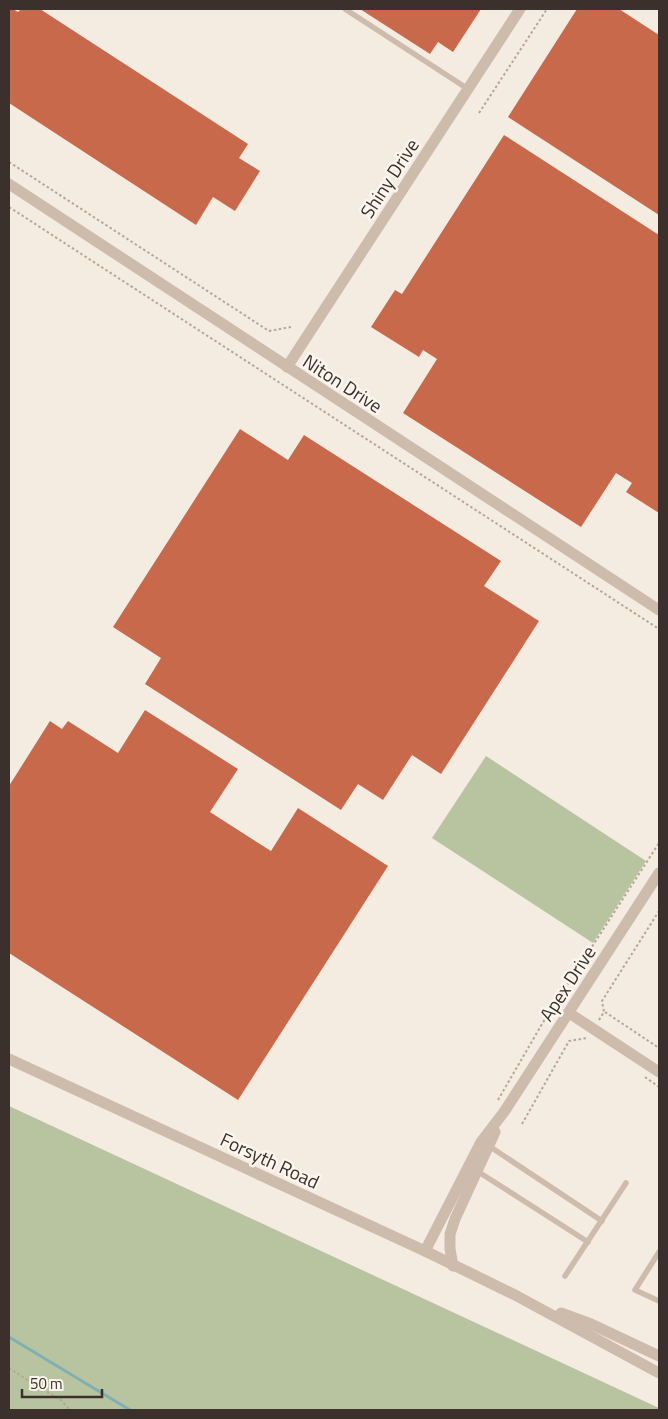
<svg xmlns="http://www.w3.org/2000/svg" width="668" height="1419" font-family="'Titillium Web',sans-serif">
<rect width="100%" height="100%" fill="#f4ebe1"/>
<g fill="#b8c4a0">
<polygon points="486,756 646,861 593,943 432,838"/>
<polygon points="9,1106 659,1408 659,1410 9,1410"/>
</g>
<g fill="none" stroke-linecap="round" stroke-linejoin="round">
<polyline stroke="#7fb0b2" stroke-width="3" points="9,1337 130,1410"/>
</g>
<g fill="#c8694b">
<polygon points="9,9 13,9 18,12 21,9 40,9 248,144 239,158 260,171 235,211 213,197 196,225 9,103"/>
<polygon points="360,9 481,9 453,52 438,42 430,54"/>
<polygon points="577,9 619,9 659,35 659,215 508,117"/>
<polygon points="504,135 659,235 659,513 626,492 632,483 616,473 581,527 403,413 437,359 423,350 419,357 371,327 395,290 402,294"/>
<polygon points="240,429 288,460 304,435 501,561 484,586 539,621 441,774 412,755 383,800 358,784 341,810 145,684 161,658 113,627"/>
<polygon points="145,710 238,769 210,812 271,851 298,808 388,866 238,1100 9,953 9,786 50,721 62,729 68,721 118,753"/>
</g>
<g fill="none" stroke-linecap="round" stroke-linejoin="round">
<g stroke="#b9a596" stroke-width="2" stroke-dasharray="2.5 2.5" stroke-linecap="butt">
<polyline points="479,113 547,9"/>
<polyline points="9,162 269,331 291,327"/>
<polyline points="9,207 659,629"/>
<polyline points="605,1012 659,1048"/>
<polyline points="599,1020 604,1012 602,1001 659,911"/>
<polyline points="645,1077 659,1087"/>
<polyline points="498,1100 542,1024 659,843"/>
<polyline points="522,1124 569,1041 587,1038"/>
<polyline points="9,1368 40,1388 60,1399 70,1410"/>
</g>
<g stroke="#cdbbac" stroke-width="5.5">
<polyline points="345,9 468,89"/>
<polyline points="489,1146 602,1221"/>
<polyline points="477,1171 588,1242"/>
<polyline points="659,1252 635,1290 659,1301"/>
<polyline points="565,1276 626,1183"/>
</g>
<g stroke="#cdbbac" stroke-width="11">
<polyline points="9,184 659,610"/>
<polyline points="287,367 520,9"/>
<polyline points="569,1013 659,1072"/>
<polyline points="9,1059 425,1251 515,1295 659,1373"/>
<polyline points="425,1251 481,1142 504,1112 659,873"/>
<polyline points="453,1266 450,1249 450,1234 455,1219 495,1132"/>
<polyline points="561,1313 591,1324 659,1356"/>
</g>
</g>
<g text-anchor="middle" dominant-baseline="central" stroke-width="5" stroke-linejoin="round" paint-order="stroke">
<g font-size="19" fill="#3b302b" stroke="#fbf5ee">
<text transform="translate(389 178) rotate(-57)">Shiny Drive</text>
<text transform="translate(343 383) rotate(33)">Niton Drive</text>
<text transform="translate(567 983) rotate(-57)">Apex Drive</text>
<text transform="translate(270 1160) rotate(25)">Forsyth Road</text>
</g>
</g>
<rect width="668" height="1419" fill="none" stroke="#3b302b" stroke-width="20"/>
<path d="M22 1389v8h80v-8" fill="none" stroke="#3b302b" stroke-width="2.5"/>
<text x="30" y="1389" font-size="15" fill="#3b302b" stroke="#fbf5ee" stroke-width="4" paint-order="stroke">50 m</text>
</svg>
